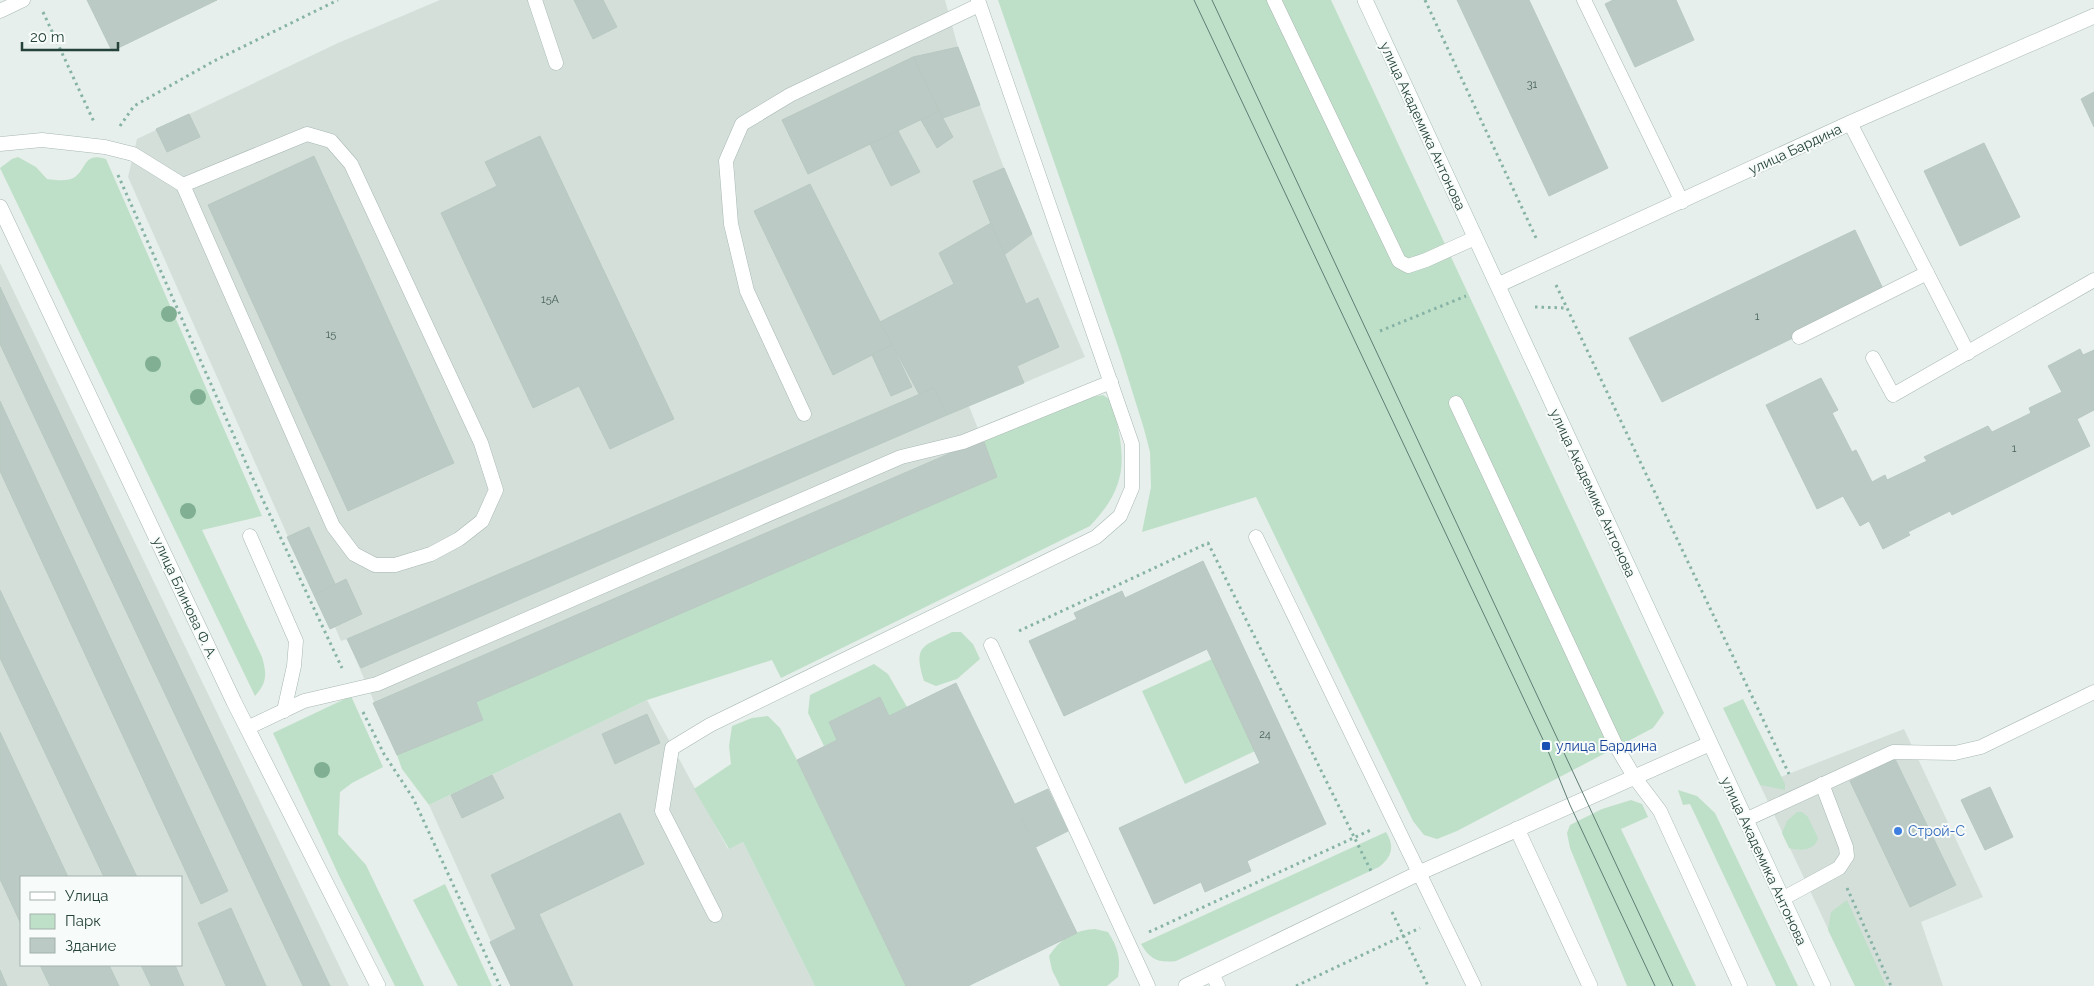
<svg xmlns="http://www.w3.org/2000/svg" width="2094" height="986" font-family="Raleway,sans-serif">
<rect width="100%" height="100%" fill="#e6efeb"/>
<g fill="#d4dfda" fill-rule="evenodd">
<polygon points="440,0 945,0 958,47 1004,168 1085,357 969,406 997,477 476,702 483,720 397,755 347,639 341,641 335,627 330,629 314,595 128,177 137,139 338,43"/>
<path d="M0,263L349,986H0ZM21,877H181V965H21Z"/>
<polygon points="647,700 728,849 743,842 815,986 511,986 429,805"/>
<polygon points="1904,729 1983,897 1921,922 1943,986 1855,986 1760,785"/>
</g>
<g fill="#bfe0c8">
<polygon points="998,0 1331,0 1664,713 1653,728 1457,831 1437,839 1424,835 1413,821 1256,497 1142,532 1151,487 1150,452 1144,429 1120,352"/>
<path d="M18,157L36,167L47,179C56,180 68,182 75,177C87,168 84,152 106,159L262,516L202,530L262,657C267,674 267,683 255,696L0,168L12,159Z"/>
<path d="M1103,395L1112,401C1125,455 1131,483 1090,526L781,678L772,660L647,700L429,805L402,769L397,755L483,720L476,702L997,477L983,439L1092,397Z"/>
<path d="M952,632H961L973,644L980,659L957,679L936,686L924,681C913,645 922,647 952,632Z"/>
<polygon points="1212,659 1255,751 1185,784 1142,691"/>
<polygon points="874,664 888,674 907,707 889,716 879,698 829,722 837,740 824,746 808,713 810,695"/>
<polygon points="351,696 383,767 352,783 340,792 338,834 366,865 424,986 395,986 340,878 273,733"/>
<polygon points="1743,699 1785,784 1785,790 1760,785 1723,708"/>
<polygon points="768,716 780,728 797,760 906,986 815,986 743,842 729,849 694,789 731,764 729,746 732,726 752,718"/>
<polygon points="1678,790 1697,796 1715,813 1798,986 1776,986 1690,804 1683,805"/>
<polygon points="1631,800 1642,804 1648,817 1621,829 1696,986 1627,986 1570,848 1567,833 1570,825 1602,809"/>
<path d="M1797,812H1802L1808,817L1818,838C1815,851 1801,851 1789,848L1782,833L1787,821Z"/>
<path d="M1386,832C1395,846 1392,857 1379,867L1176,961C1159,963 1150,960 1141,944Z"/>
<polygon points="445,884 492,986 458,986 413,900"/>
<polygon points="1847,900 1886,986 1855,986 1828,930 1831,912"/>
<path d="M1095,929L1108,932C1118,948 1121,958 1118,977L1107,986H1060L1052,970L1049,956C1060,939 1074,930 1095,929Z"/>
</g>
<g fill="#bbcac4" stroke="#b8c9c2">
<polygon points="87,0 217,0 112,51"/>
<polygon points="574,0 603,0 617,27 593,39"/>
<polygon points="1457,0 1529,0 1608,168 1549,196"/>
<polygon points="1613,0 1676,0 1694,40 1635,67 1605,4"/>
<polygon points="958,47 980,105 943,118 913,57"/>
<polygon points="913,57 939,111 808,174 782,120"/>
<polygon points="2094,92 2094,127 2081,99"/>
<polygon points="939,111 953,137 937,148 921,120"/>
<polygon points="189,114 200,137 167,152 156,129"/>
<polygon points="898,131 920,172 891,186 870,144"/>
<polygon points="540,136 674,419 610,449 579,386 533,408 441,213 497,186 485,162"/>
<polygon points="1984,143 2020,217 1960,246 1924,171"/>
<polygon points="314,156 454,463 348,511 208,205"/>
<polygon points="1004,168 1032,234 1004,255 973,181"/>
<polygon points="810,184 892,345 833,375 754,211"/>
<polygon points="991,223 1026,304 1038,298 1059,347 1017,366 1024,383 947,415 934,388 919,394 880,322 954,284 939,253"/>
<polygon points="1855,230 1885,293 1662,402 1629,338"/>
<polygon points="0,287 330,986 303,986 0,344"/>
<polygon points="892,345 912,387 891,396 872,355"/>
<polygon points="2080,349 2083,355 2094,350 2094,410 2077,419 2090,446 1952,515 1950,511 1908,532 1910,535 1883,549 1869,521 1860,526 1843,496 1817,509 1766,405 1821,378 1838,410 1832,413 1852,452 1856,450 1872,482 1885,475 1887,480 1927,461 1924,457 1988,426 1992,432 2031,413 2029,408 2062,392 2048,366"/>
<polygon points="934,388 947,415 361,668 347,639"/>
<polygon points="0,401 228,891 201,904 0,471"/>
<polygon points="983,439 997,477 476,702 483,720 397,755 373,703"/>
<polygon points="309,527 335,584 314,595 287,537"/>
<polygon points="1203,561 1326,824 1247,861 1251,871 1205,892 1201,882 1154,904 1119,828 1260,763 1207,649 1064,716 1029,641 1077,619 1074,613 1122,591 1125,598"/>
<polygon points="346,579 362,614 330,629 314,595"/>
<polygon points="0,590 137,877 104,877 0,658"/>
<polygon points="956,683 1077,933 968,986 906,986 797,760 837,740 829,722 880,697 889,716"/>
<polygon points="647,714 660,743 615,764 602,734"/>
<polygon points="0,732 68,877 21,877 21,924 0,879"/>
<polygon points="1895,759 1956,885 1910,907 1850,781"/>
<polygon points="492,775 504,798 462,818 451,795"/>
<polygon points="1990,787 2013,837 1985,850 1961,800"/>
<polygon points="1048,789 1068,831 1036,847 1015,804"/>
<polygon points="620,813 644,864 539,914 573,986 511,986 490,942 516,929 491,875"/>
<polygon points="231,908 266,986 226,986 198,923"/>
<polygon points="40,965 109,965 119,986 50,986"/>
<polygon points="141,965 175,965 184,986 151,986"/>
<polygon points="0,970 7,986 0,986"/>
</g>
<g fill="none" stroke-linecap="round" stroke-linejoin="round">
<g stroke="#a8b8b2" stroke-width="15">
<g id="service">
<polyline points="535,0 556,63"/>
<polyline points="1274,0 1399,261 1408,266 1426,260 1475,238"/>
<polyline points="1584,0 1682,202"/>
<polyline points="0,11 23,0"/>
<polyline points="1850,123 1968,353"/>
<polyline points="0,144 42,140 105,147 133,154 183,185 333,526 354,554 375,565 395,565 431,554 459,539 482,521 496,490 481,443 351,164 331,141 307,134 183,185"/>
<polyline points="1799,337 1927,273"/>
<polyline points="1873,358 1893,395 2094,280"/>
<polyline points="1456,403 1616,746 1635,778 1660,811 1740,986"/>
<polyline points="804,414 747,291 731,224 726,161 742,124 790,95 979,5"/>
<polyline points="250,536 296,641 294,666 284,711"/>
<polyline points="1256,537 1474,986"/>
<polyline points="991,645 1148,986"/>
<polyline points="247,728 304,701 377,684 901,457 963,442 1111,382"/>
<polyline points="1745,820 1893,752 1955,753 1981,747 2094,692"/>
<polyline points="1782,899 1839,868 1847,856 1846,847 1822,784"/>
<polyline points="715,915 662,811 672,748 710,725 1096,537 1120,516 1132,488 1132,444 978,0"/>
<polyline points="1212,974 1218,986"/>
</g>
</g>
<g stroke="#a8b8b2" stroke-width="16">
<g id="minor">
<polyline points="0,207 234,702 378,986"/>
<polyline points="1498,285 1850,123 2094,16"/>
<polyline points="1517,829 1590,986"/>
<polyline points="1186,986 1419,873 1709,744"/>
</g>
</g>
<g stroke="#a4bbb3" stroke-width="16">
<polyline id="secondary" points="1365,0 1823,986"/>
</g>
<g stroke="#86b3a5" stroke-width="3" stroke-dasharray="2.5 4" stroke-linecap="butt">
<polyline points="1425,0 1537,240"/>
<polyline points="43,12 94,122"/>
<polyline points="120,126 134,106 214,61 338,0"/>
<polyline points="118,175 254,481 342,668"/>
<polyline points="1556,285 1789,774"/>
<polyline points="1535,307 1567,308"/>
<polyline points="1380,331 1466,296"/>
<polyline points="1019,631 1208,543 1371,871"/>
<polyline points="363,712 384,754 413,798 500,986"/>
<polyline points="1847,888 1891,986"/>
<polyline points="1392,912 1428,986"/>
<polyline points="1149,932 1373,829"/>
<polyline points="1296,986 1420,928"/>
</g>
<use href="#service" stroke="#fff" stroke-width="14"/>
<use href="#minor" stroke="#fff" stroke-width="15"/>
<use href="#secondary" stroke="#fff" stroke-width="15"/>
<g stroke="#5f7d75" stroke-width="1">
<polyline points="1194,0 1546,746 1570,805 1655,986"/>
<polyline points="1212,0 1673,986"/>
</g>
</g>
<g fill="#80af93">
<circle cx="169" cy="314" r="8"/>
<circle cx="153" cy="364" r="8"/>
<circle cx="198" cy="397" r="8"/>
<circle cx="188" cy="511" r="8"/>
<circle cx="322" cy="770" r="8"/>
</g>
<rect fill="#1a4fb4" stroke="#f7fbf9" stroke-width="2" x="1541" y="741" width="10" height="10" rx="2.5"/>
<circle fill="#3f7fe0" stroke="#f7fbf9" stroke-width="2" cx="1898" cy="831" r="5"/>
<g text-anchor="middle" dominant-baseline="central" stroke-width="4" stroke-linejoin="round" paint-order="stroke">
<g font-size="11" fill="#4a645c">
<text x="1532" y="84">31</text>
<text x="550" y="299">15А</text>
<text x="1757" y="316">1</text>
<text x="331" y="334">15</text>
<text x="2014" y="448">1</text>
<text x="1265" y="734">24</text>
</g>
<g font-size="14" fill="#24423a" stroke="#f7fbf9">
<text transform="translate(1423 126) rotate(65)">улица Академика Антонова</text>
<text transform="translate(1795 149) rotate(-25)">улица Бардина</text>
<text transform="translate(1593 493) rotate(65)">улица Академика Антонова</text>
<text transform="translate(185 598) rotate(65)">улица Блинова Ф. А.</text>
<text transform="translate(1764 861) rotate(65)">улица Академика Антонова</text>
</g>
<g font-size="14" fill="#164399" stroke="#f7fbf9" text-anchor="start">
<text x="1556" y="746">улица Бардина</text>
</g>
<g font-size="14" fill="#366cbe" stroke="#f7fbf9" text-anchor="start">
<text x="1908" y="831">Строй-С</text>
</g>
</g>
<rect x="20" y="876" width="162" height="90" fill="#f7fbf9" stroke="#a3b1ad"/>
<rect x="30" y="892" width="25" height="8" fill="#ffffff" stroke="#a3b1ad"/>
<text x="65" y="901" font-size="15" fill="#24423a">Улица</text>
<rect x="30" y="914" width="25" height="15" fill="#bfe0c8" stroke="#a3b1ad"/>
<text x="65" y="926" font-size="15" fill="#24423a">Парк</text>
<rect x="30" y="938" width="25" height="15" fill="#bbcac4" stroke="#a3b1ad"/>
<text x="65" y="951" font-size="15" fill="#24423a">Здание</text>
<path d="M22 42v8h96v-8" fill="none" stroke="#24423a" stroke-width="2.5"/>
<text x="30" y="42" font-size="15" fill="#24423a" stroke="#f7fbf9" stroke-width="4" paint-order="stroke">20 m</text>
</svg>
